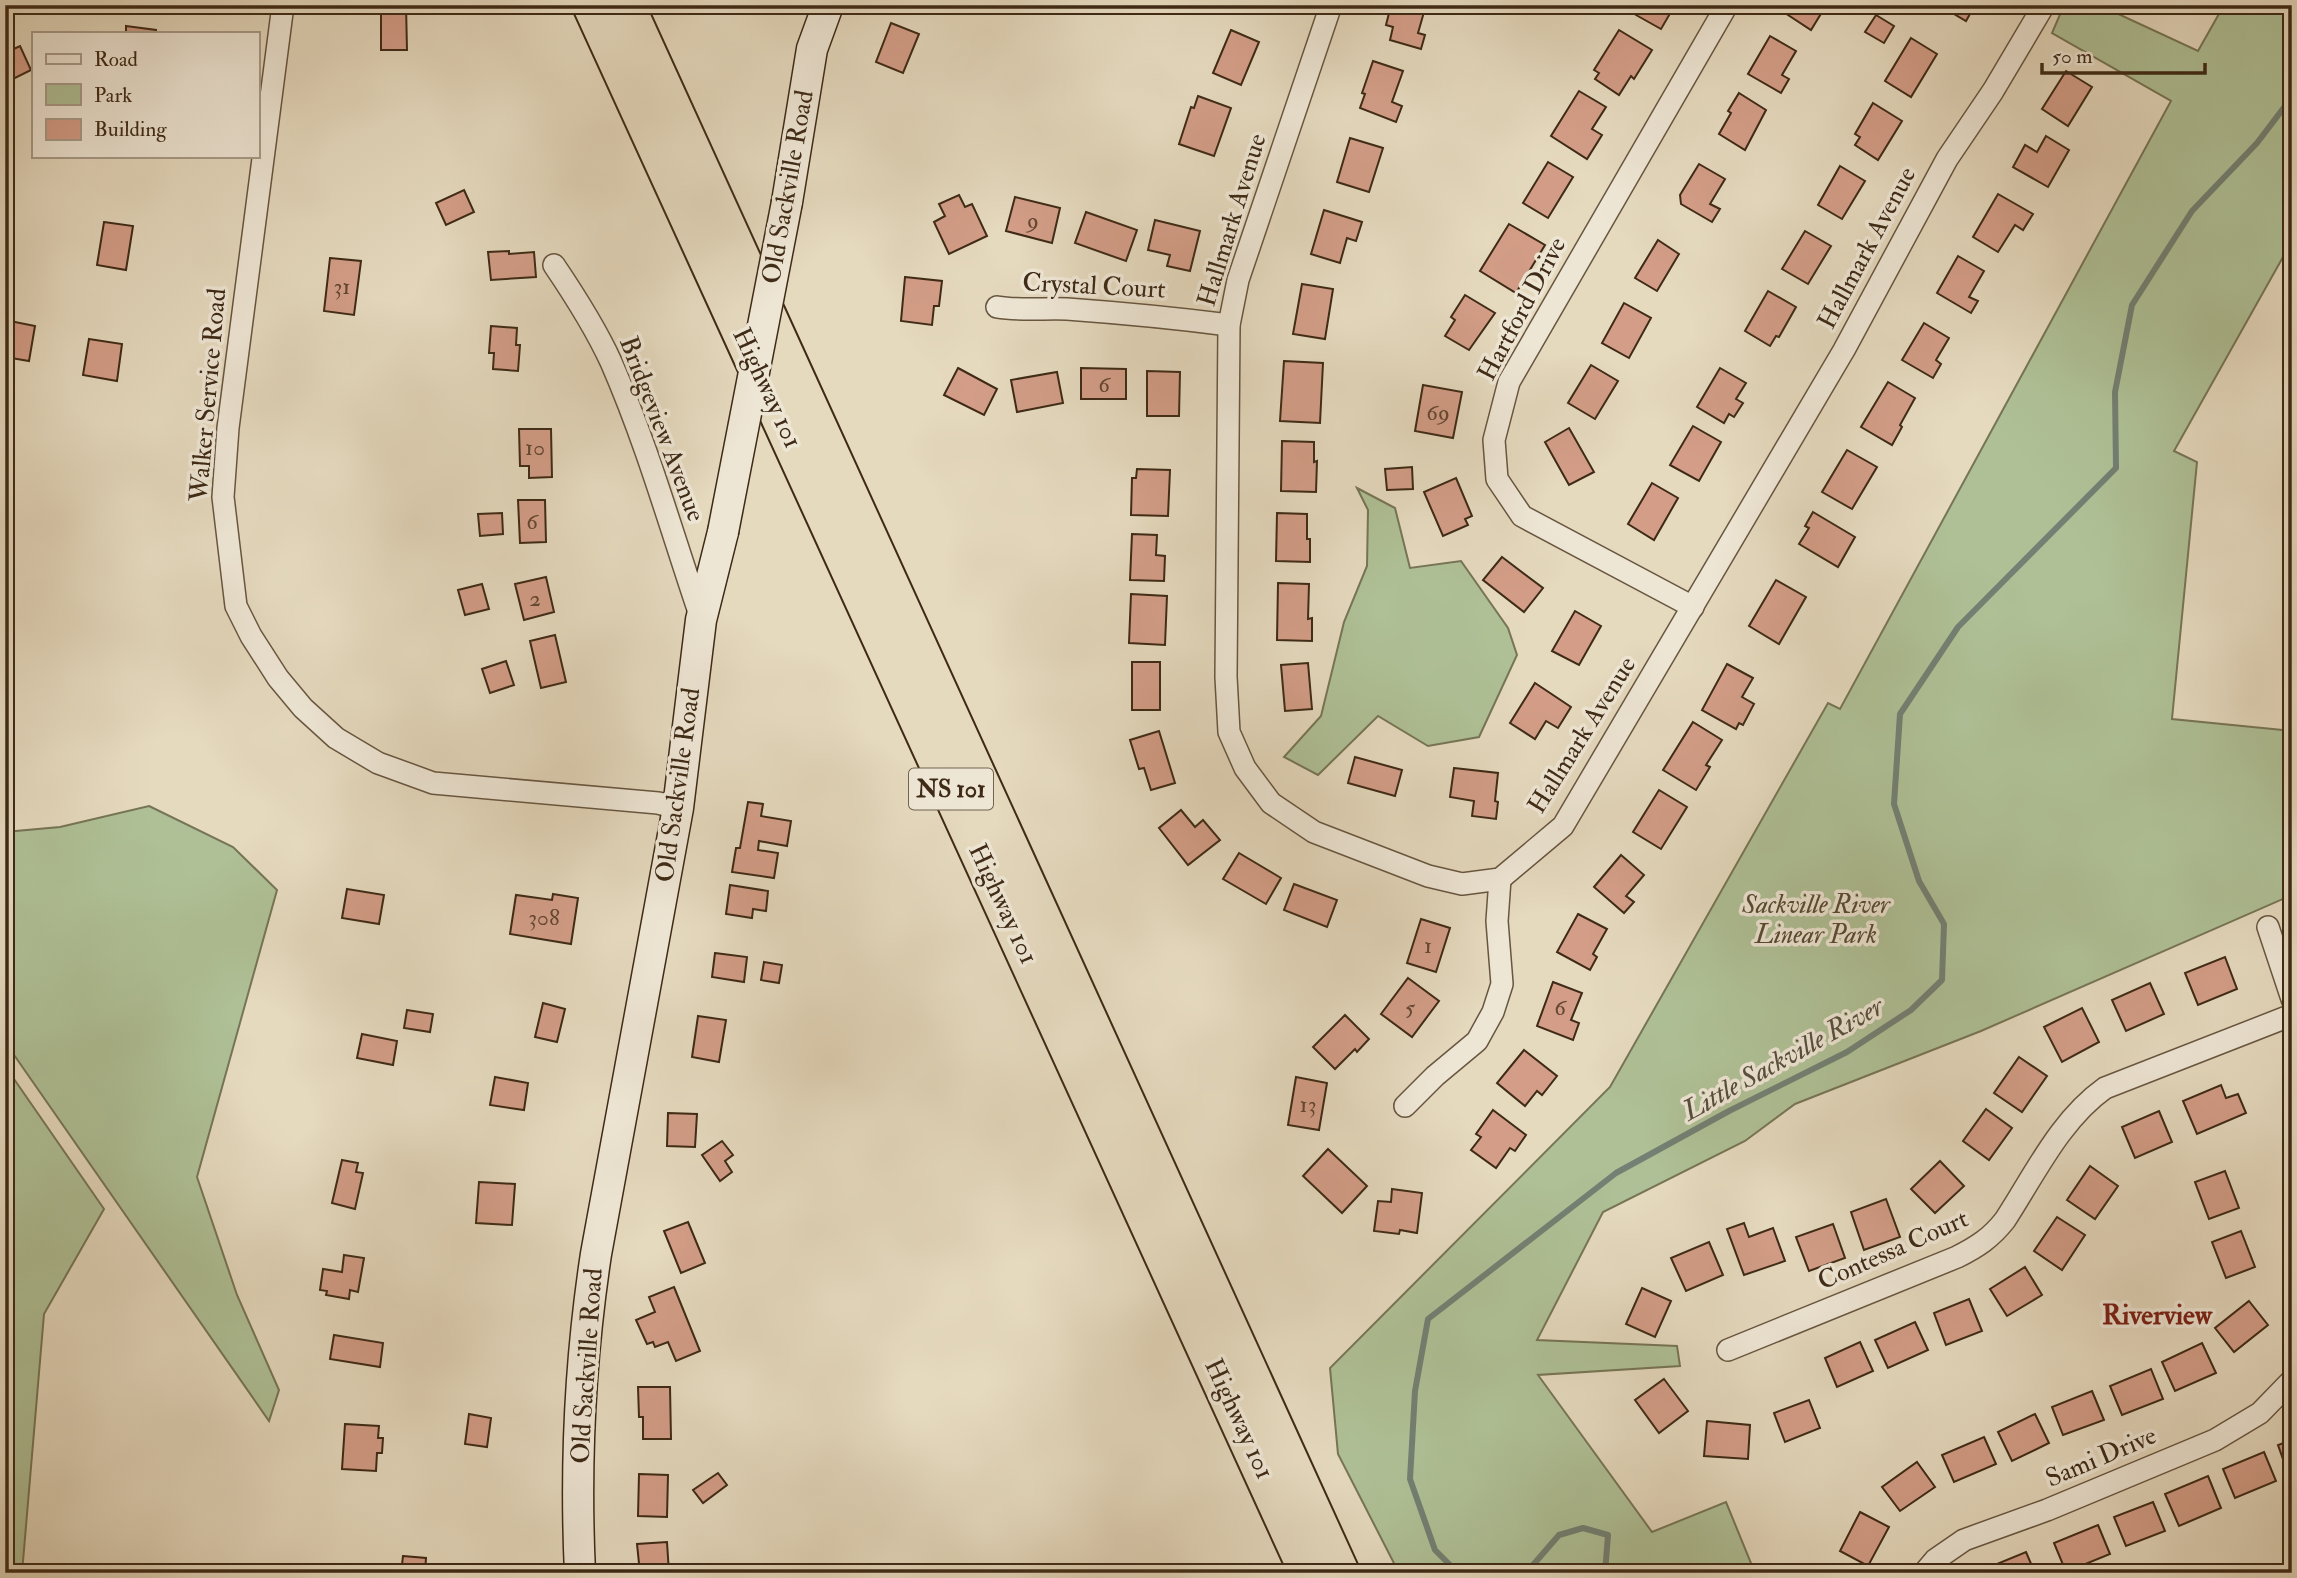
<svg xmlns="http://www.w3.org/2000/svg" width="2297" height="1578" font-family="'IM FELL Double Pica',serif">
<rect width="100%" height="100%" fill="#e5d9be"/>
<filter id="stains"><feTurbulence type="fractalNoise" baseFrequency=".00286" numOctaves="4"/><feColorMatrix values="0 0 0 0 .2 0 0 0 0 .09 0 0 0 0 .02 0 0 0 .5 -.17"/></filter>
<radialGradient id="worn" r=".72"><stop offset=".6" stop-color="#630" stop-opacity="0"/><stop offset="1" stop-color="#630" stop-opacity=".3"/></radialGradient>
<g fill="#afc096" stroke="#767556" stroke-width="2">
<polygon points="2064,5 2099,5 2198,51 2224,5 2292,5 2292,241 2174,451 2197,462 2172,719 2292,731 2292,895 1981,1031 1795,1104 1745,1141 1603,1212 1537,1340 1677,1346 1680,1366 1538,1375 1652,1532 1726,1502 1755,1573 1399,1573 1338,1454 1330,1368 1610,1087 1828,703 1840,709 2171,101 2052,33"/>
<polygon points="1357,488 1395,508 1410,568 1461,561 1508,628 1517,655 1479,737 1428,746 1378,716 1318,775 1284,757 1321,716 1344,622 1367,566 1368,510"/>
<polygon points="149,806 233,847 277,890 197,1177 237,1295 279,1390 269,1421 5,1042 5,832 60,827"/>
<polygon points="5,1066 104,1209 44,1314 22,1573 5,1573"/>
</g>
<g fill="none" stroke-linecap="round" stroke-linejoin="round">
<g stroke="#738073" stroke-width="6">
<polyline points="1458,1573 1435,1550 1410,1479 1415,1391 1428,1319 1616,1173 1729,1111 1847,1052 1911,1010 1942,980 1944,924 1919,881 1894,804 1900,714 1958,627 2116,468 2115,392 2132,305 2192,211 2257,143 2292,97"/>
<polyline points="1526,1573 1559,1535 1583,1528 1608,1535 1605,1573"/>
</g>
</g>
<g fill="#d39d87" stroke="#3e2a16" stroke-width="2">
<polygon points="381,5 406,5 407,50 381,50"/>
<polygon points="1391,5 1426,5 1418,33 1425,35 1421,49 1390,40 1393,27 1386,25"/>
<polygon points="1642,5 1675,5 1661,29 1636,15"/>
<polygon points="1790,5 1819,5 1817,9 1822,12 1811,30 1785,13"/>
<polygon points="1939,5 1975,5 1966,21"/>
<polygon points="1876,15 1894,26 1884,43 1865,32"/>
<polygon points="891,23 919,34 903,73 876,62"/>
<polygon points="126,26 156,30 156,33 126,33"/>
<polygon points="1231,30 1259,42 1241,85 1213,73"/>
<polygon points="1619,30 1652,50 1634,79 1631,76 1619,95 1595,79 1599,73 1594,70"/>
<polygon points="1770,36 1796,51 1782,75 1789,79 1781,93 1748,74"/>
<polygon points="1911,38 1937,54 1911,97 1885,81"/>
<polygon points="20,46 31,70 5,83 5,53"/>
<polygon points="1373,61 1403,71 1392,102 1402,106 1396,122 1360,108 1365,94 1362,93"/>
<polygon points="2066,71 2092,87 2068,126 2042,109"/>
<polygon points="1579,91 1606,107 1592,129 1602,135 1587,159 1551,136"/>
<polygon points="1739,93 1766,110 1745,150 1719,134 1731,113 1728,111"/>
<polygon points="1198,96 1231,108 1214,156 1179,144 1191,107 1194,108"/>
<polygon points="1873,103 1902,121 1878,160 1855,145 1860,137 1855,134"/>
<polygon points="2046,136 2069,150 2048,187 2013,167 2025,145 2037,152"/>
<polygon points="1350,138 1383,148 1369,192 1337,182"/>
<polygon points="1548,162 1573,177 1548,218 1523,203"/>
<polygon points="1699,164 1725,179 1710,204 1720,209 1712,222 1681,204 1680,195"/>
<polygon points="1840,166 1865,181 1842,219 1818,205"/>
<polygon points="464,190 474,212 446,225 436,203"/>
<polygon points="1998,194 2033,214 2023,230 2015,225 1998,252 1973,237"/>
<polygon points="959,195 965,207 972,204 987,236 949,254 934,222 945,216 939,204"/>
<polygon points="1015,197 1060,208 1052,243 1006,231"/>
<polygon points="1324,210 1362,222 1356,241 1347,238 1340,263 1311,254"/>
<polygon points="1086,212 1137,230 1126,261 1075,243"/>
<polygon points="1155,220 1200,231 1190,271 1167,266 1170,255 1148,250"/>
<polygon points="104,222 133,226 126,270 97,265"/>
<polygon points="1509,224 1545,245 1516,293 1480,271"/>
<polygon points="1805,231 1831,246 1808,284 1782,269"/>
<polygon points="1658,240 1679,254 1657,291 1635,278"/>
<polygon points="509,251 509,254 534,252 536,277 491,280 488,252"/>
<polygon points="1958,256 1984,271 1969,297 1978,301 1971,313 1937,293"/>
<polygon points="330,258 361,261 354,315 324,311"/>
<polygon points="905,277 942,281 939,306 934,306 932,325 901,321"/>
<polygon points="1302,284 1333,289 1325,339 1293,334"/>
<polygon points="1768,291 1796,307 1779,337 1776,336 1770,346 1745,331"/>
<polygon points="1465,295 1495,313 1469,350 1445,336 1455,320 1451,317"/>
<polygon points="1624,303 1651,318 1629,358 1602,343"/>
<polygon points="5,320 35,326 29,361 5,357"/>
<polygon points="1924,323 1949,338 1936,360 1941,364 1933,378 1902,360"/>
<polygon points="491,326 517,328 516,345 520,345 518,371 493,369 494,353 489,353"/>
<polygon points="89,339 122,344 117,381 83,375"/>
<polygon points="1284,361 1323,363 1320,423 1280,421"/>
<polygon points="1591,365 1618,381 1595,419 1568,403"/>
<polygon points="958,368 997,389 984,415 944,395"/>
<polygon points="1081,368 1126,369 1126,399 1081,399"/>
<polygon points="1720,368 1746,383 1736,399 1743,403 1734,417 1729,414 1724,423 1697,407"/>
<polygon points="1147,371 1180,372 1179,416 1147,416"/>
<polygon points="1057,372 1063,403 1017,412 1011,380"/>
<polygon points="1888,382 1915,398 1900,425 1902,427 1892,445 1861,427"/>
<polygon points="1423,385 1462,392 1453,438 1415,431"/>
<polygon points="1693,426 1721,442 1699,481 1670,465"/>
<polygon points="1569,428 1594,472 1569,485 1545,442"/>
<polygon points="519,429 551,429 552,477 529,478 529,466 520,466"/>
<polygon points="1282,441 1314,442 1314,462 1317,461 1316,492 1281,491"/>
<polygon points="1847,450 1877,467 1852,509 1822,492"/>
<polygon points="1412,467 1413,489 1387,490 1385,469"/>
<polygon points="1137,469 1170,470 1168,516 1131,515 1132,478 1136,478"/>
<polygon points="1456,478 1472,516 1465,519 1468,525 1443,536 1424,492"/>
<polygon points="1652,483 1678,498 1654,540 1628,524"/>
<polygon points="518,500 545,500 546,542 520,543"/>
<polygon points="1813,512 1855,537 1838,567 1799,544 1809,528 1805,526"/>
<polygon points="502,513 503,534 480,536 478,514"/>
<polygon points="1277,513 1307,514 1307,539 1310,539 1310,562 1276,561"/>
<polygon points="1132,534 1157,535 1156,555 1165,556 1164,581 1130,580"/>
<polygon points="1502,557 1543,588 1524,612 1483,580"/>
<polygon points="546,577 554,612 524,620 515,584"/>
<polygon points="1776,580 1806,597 1779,644 1749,626"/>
<polygon points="1278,583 1309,584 1308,619 1312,618 1312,641 1277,640"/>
<polygon points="482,584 489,609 465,615 458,590"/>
<polygon points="1131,594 1167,596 1165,645 1129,643"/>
<polygon points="1575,611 1601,626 1579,665 1552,651"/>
<polygon points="555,635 566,682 541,688 530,641"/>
<polygon points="506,661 514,685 490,693 482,669"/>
<rect x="1132" y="662" width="28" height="48"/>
<polygon points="1308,663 1312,709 1285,711 1281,665"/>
<polygon points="1727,664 1753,678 1742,697 1754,704 1743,725 1739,723 1736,729 1702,710"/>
<polygon points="1535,683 1571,707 1558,728 1546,721 1535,739 1510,723"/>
<polygon points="1693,722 1722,740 1706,765 1710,767 1696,790 1663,770"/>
<polygon points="1159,731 1175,783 1151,790 1144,768 1139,769 1130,740"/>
<polygon points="1355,757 1402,770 1395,796 1348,783"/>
<polygon points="1454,768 1498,773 1495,801 1498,802 1496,819 1472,816 1474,801 1450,797"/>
<polygon points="1659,790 1687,807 1661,849 1633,832"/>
<polygon points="748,802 763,804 761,816 791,821 787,846 759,841 758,850 778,853 774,878 732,872 736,848 740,848"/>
<polygon points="1181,810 1195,827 1203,820 1220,840 1188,865 1159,828"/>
<polygon points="1239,853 1281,878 1266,904 1223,879"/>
<polygon points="1621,855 1644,875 1626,896 1634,902 1624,913 1594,887"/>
<polygon points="1294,884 1337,900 1327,927 1284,910"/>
<polygon points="730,885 768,891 766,911 753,909 752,918 726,914"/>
<polygon points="347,889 384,895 379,924 342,918"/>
<polygon points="553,894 578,898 571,944 510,934 516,895 552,900"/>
<polygon points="1578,914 1607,929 1593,954 1597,957 1590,970 1557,952"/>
<polygon points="1421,919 1450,928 1436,972 1407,963"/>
<polygon points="715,953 747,957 744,982 712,977"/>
<polygon points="2225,957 2237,989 2198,1005 2185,973"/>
<polygon points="764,962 782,965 779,983 761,980"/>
<polygon points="1408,978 1439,1001 1412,1037 1381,1014"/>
<polygon points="1553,982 1582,993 1571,1020 1579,1023 1573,1040 1537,1026"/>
<polygon points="2150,983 2164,1014 2126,1031 2112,1000"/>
<polygon points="543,1003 565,1009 557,1042 535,1037"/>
<polygon points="2082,1008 2099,1042 2062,1062 2044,1027"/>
<polygon points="407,1010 433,1014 430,1032 404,1028"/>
<polygon points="1345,1015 1369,1039 1357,1052 1355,1049 1335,1069 1313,1047"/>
<polygon points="698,1016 726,1020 719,1062 692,1057"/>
<polygon points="362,1034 397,1041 393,1065 357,1058"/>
<polygon points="1524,1050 1557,1076 1542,1095 1537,1091 1525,1106 1497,1083"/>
<polygon points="2019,1057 2047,1076 2022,1112 1994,1093"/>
<polygon points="495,1077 528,1083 524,1110 490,1105"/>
<polygon points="1296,1077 1327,1083 1319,1130 1288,1125"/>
<polygon points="2221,1085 2226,1098 2238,1094 2246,1113 2197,1134 2183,1101"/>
<polygon points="1986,1109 2012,1128 1989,1160 1963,1141"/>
<polygon points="1493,1110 1526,1135 1515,1151 1510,1148 1496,1168 1471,1150 1481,1137 1476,1134"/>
<polygon points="2159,1111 2172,1142 2135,1158 2122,1127"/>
<polygon points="668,1113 697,1114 695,1147 667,1146"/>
<polygon points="722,1141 733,1155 725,1161 732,1172 720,1181 702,1155"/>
<polygon points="1328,1149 1367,1186 1342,1213 1303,1176"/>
<polygon points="342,1160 358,1163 356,1172 363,1173 355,1209 332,1203"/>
<polygon points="1940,1161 1964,1186 1935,1213 1911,1189"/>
<polygon points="2090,1166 2118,1186 2095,1219 2067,1200"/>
<polygon points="2225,1171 2239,1208 2209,1219 2195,1182"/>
<polygon points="479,1182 515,1184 512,1225 476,1223"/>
<polygon points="1392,1189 1422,1193 1417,1233 1400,1230 1399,1234 1374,1231 1378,1201 1391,1202"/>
<polygon points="1886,1199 1900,1237 1864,1250 1851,1212"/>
<polygon points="2057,1217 2085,1235 2062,1270 2034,1251"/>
<polygon points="688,1222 705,1263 681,1273 664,1231"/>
<polygon points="1744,1223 1749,1237 1773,1228 1785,1261 1744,1275 1727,1229"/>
<polygon points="1833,1224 1845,1258 1809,1271 1796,1237"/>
<polygon points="2241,1231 2255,1267 2226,1278 2212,1242"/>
<polygon points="1709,1242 1723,1275 1686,1291 1671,1258"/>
<polygon points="344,1255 364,1258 358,1292 350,1290 349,1299 326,1295 327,1291 320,1290 323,1269 342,1272"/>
<polygon points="2025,1267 2042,1295 2007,1316 1990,1289"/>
<polygon points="674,1287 700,1351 676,1361 668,1342 655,1347 653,1342 647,1344 636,1320 655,1312 649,1297"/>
<polygon points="1642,1288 1671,1301 1655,1337 1626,1324"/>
<polygon points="1969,1299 1982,1331 1946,1345 1934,1313"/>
<polygon points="2249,1301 2268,1325 2234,1352 2215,1328"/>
<polygon points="1915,1322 1928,1350 1888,1368 1875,1340"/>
<polygon points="334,1335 383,1343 380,1367 330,1359"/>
<polygon points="1860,1342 1873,1371 1837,1387 1825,1358"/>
<polygon points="2202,1343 2216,1373 2175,1391 2162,1362"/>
<polygon points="2151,1369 2163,1399 2122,1415 2110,1386"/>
<polygon points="1664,1379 1688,1411 1659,1433 1635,1400"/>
<polygon points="638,1387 670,1387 671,1439 643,1439 643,1417 639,1417"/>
<polygon points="2092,1391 2104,1420 2063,1435 2052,1407"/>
<polygon points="1809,1400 1820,1428 1785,1442 1774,1413"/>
<polygon points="469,1414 491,1418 487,1447 465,1444"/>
<polygon points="2035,1414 2049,1443 2012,1461 1998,1432"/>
<polygon points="1707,1421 1750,1425 1748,1459 1704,1456"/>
<polygon points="345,1424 379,1426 378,1438 383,1438 382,1453 377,1453 376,1471 342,1469"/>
<polygon points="1984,1437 1996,1464 1954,1482 1942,1455"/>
<polygon points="2292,1440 2292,1475 2289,1476 2278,1445"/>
<polygon points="2264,1452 2276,1481 2235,1498 2223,1469"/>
<polygon points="1917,1462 1935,1487 1900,1511 1882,1487"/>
<polygon points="718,1473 727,1485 703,1503 693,1490"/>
<polygon points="639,1474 668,1475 667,1517 638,1516"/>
<polygon points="2208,1476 2221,1508 2179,1526 2165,1494"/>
<polygon points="2153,1502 2165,1531 2126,1546 2114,1517"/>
<polygon points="1860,1512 1889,1527 1868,1566 1840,1551"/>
<polygon points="2098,1525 2110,1554 2066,1572 2054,1543"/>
<polygon points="667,1542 669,1573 640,1573 637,1544"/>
<polygon points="2026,1552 2035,1573 1988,1573 1987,1568"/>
<polygon points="403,1556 426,1558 425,1573 401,1573"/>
</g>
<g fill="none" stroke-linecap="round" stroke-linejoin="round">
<g stroke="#685640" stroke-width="24">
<g id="street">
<polyline points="283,5 228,428 223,497 236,606 251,636 278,678 303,708 336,738 378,763 433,783 658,803 678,808"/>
<polyline points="1331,5 1238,280 1229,325 1226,677 1229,732 1245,768 1271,803 1314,832 1428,876 1462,884 1500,879 1563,826 1844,350 1947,159 1993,91 2044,5"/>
<path d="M554,265C575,296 595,327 611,362C647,444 672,533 701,618"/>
<path d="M997,307C1021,311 1044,308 1067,309C1122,313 1175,318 1229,325"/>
<polyline points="1693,607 1522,516 1497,479 1494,440 1509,382 1727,5"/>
<polyline points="2268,927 2292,999"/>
<polyline points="1405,1106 1435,1076 1477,1041 1493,1012 1502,984 1497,921 1500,879"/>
<path d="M1728,1350L1957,1257C1977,1247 1991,1238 2005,1220C2035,1174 2060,1120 2105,1088L2292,1015"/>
<polyline points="1924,1573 1935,1560 1964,1540 2047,1510 2215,1440 2260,1413 2292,1380"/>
</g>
</g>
<g stroke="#3e2a16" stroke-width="33">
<g id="secondary">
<polyline points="787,202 812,49 828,5"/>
<path d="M580,1573C575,1467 580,1359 596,1254L678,808L701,620L723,532"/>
</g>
</g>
<g stroke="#3e2a16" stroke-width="42">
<g id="highway">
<polyline points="592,5 1309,1573"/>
<polyline points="625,5 1340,1573"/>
</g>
</g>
<use href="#street" stroke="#eee6d5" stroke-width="21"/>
<use href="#secondary" stroke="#eee6d5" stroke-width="30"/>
<use href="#highway" stroke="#e5d9be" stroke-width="38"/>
<g stroke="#3e2a16" stroke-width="33" stroke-linecap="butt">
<polyline id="secondary-bridge" points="723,532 787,202"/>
</g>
<use href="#secondary-bridge" stroke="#eee6d5" stroke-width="30"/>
</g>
<g text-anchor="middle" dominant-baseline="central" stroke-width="7" stroke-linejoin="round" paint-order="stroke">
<g font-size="23" fill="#634732">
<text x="1033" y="220">9</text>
<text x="342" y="286">31</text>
<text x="1104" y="384">6</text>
<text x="1438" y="412">69</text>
<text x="535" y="447">10</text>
<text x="532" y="521">6</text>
<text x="535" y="598">2</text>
<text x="544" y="917">308</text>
<text x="1428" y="945">1</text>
<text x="1410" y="1007">5</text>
<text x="1560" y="1007">6</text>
<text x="1308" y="1104">13</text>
</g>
<rect fill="#eee6d5" stroke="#73624f" stroke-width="2" x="909" y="768.5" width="84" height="41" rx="5"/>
<g font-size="24" font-weight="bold" fill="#3e2a16">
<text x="951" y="789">NS 101</text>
</g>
<g font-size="26" fill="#3e2a16" stroke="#eee6d5">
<text transform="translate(788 187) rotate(-80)">Old Sackville Road</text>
<text transform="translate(1232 220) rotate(-73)">Hallmark Avenue</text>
<text transform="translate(1867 248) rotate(-62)">Hallmark Avenue</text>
<text transform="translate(1094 286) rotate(3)">Crystal Court</text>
<text transform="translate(1522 309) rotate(-62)">Hartford Drive</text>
<text transform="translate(767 388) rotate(65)">Highway 101</text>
<text transform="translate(208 395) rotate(-85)">Walker Service Road</text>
<text transform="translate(662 429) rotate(69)">Bridgeview Avenue</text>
<text transform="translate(1582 735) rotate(-58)">Hallmark Avenue</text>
<text transform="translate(678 785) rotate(-82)">Old Sackville Road</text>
<text transform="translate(1003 904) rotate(65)">Highway 101</text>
<text transform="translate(1893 1250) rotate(-24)">Contessa Court</text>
<text transform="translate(587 1366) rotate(-86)">Old Sackville Road</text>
<text transform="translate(1239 1419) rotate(65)">Highway 101</text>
<text transform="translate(2101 1457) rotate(-23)">Sami Drive</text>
</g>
<g font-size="26" font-style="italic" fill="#554830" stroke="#eee6d5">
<text x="1816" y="905">Sackville River<tspan x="1816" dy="30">Linear Park</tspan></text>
</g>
<g font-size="28" font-style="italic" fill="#544e3d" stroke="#eee6d5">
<text transform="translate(1783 1059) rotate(-29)">Little Sackville River</text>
</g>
<g font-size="28" font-weight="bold" fill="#7a1f14" stroke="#eee6d5">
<text x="2157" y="1315">Riverview</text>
</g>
</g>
<rect width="2297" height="1578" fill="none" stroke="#e5d9be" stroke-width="28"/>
<rect x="7" y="7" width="2283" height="1564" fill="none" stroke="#3e2a16" stroke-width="3.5"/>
<rect x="14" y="14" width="2269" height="1550" fill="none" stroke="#3e2a16" stroke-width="2"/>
<rect x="32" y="32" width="228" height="126" fill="#eee6d5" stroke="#a89b89" stroke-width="2"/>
<rect x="46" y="54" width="35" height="10" fill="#eee6d5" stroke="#a89b89" stroke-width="2"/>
<text x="94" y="66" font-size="21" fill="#3e2a16">Road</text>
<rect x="46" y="84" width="35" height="21" fill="#afc096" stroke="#a89b89" stroke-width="2"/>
<text x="94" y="102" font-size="21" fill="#3e2a16">Park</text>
<rect x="46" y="119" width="35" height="21" fill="#d39d87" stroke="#a89b89" stroke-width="2"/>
<text x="94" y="136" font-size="21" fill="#3e2a16">Building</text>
<path d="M2042 63v10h163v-10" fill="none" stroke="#3e2a16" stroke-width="3.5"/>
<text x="2052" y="63" font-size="21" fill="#3e2a16" stroke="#eee6d5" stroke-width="5" paint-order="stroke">50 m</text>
<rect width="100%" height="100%" filter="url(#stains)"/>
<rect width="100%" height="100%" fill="url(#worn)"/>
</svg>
